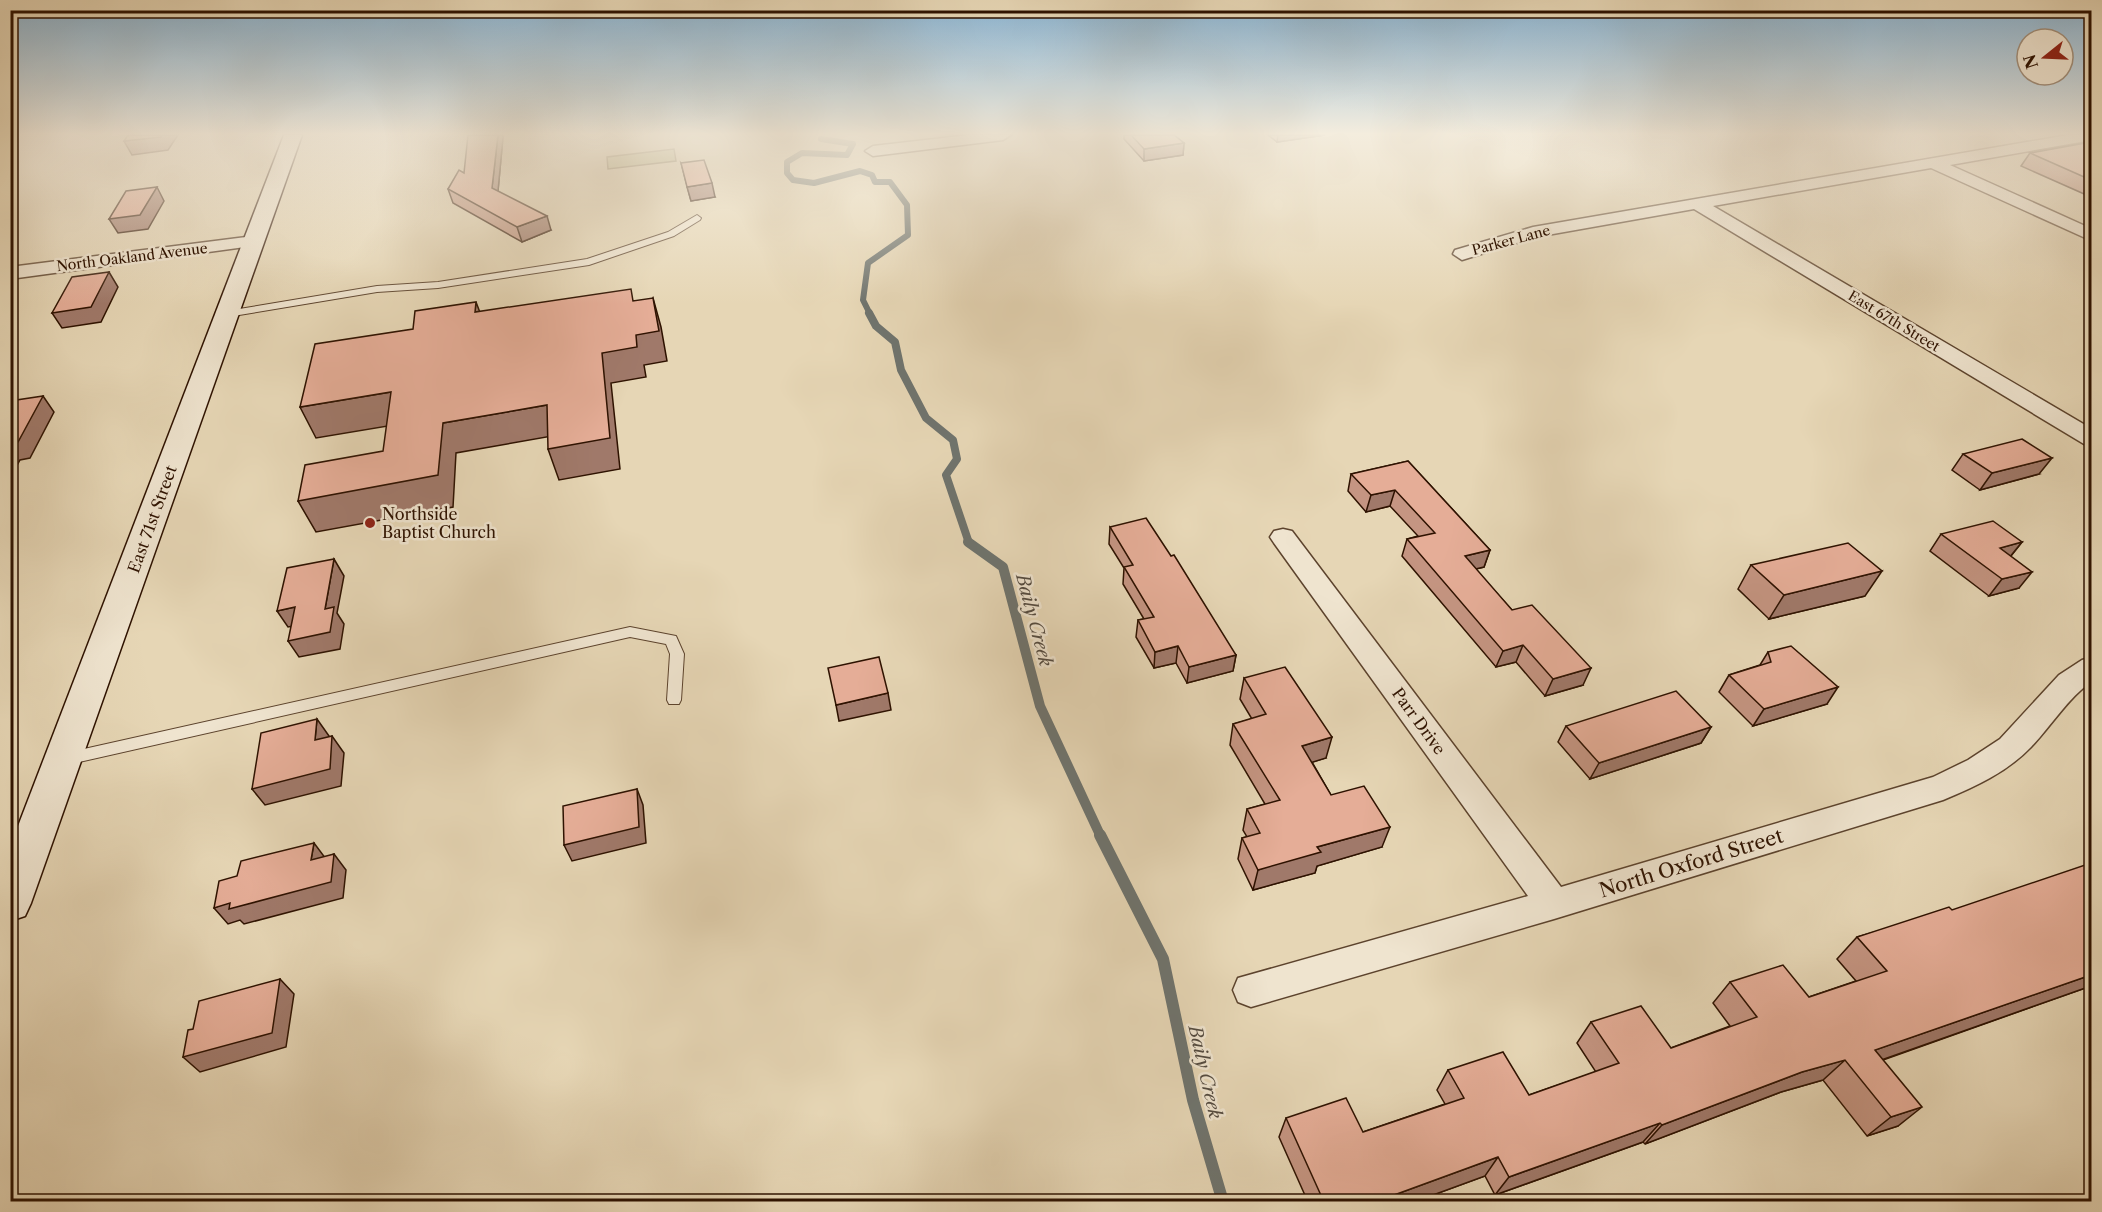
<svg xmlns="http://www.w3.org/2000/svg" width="2102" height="1212" font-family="'Libre Caslon Text',serif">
<rect width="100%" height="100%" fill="#e6d6b5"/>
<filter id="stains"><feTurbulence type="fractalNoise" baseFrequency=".00333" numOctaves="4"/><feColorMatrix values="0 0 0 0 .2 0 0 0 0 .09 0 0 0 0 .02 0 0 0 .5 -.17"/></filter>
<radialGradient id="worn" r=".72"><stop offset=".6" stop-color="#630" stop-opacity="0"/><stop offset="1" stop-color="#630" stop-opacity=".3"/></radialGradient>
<polygon fill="#bdbc88" stroke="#766744" stroke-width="1.5" points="674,149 676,161 608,169 607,157"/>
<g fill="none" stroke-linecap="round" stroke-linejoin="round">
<polyline stroke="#6f746e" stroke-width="6" points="821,139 853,144 847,155 802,153 787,162 787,173 793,180 814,183 860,171 872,175 875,182 890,182 907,205 908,235 868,263 863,300 870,314"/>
<polyline stroke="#6f746e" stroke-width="8" points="869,313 876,326 895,342 901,370 926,418 953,440 957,459 946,475 969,543"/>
<polyline stroke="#6f746e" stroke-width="10" points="968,542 1003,567 1040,706 1101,837"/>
<polyline stroke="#6f746e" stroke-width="12" points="1100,835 1163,959 1193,1100 1223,1202"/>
<g stroke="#5c432d" stroke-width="2">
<g id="lane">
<polygon points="697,215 701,218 700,220 674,236 589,265 438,288 377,292 227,317 222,314 227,311 377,286 438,282 587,259 668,232"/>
<polygon points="630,627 676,636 684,654 681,700 679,704 669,704 667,700 670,654 666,644 630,637 66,765 61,763 58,759 61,755 66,753"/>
</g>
</g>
<g stroke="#5c432d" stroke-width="3">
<g id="street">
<polygon points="969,135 1011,135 1003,140 873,156 865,151 873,146"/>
<polygon points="2068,135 2092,135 2092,140 1950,165 2092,229 2092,241 1931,168 1713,206 2092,429 2092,446 2084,444 1694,209 1536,237 1462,260 1453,254 1455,250 1533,227"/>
<polygon points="254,236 260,237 263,241 260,245 10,279 10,267"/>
<path d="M1283,529L1292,531L1561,887L1933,777L1968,760L2000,739L2059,675L2082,660L2092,657V681C2067,699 2052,725 2031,747C2007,772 1975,787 1943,800L1554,919L1251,1007L1238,1002L1233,990L1238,978L1528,896L1274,543L1270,537L1274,531Z"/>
</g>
</g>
<g stroke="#2e1200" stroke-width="3">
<polygon id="secondary" points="284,135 302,135 31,903 25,916 10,921 10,847"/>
</g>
<use href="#lane" fill="#efe4cf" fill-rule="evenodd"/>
<use href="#street" fill="#efe4cf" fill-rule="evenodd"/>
<use href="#secondary" fill="#efe4cf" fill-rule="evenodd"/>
</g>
<g fill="#c59582" stroke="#2e1200" stroke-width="1.5">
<polygon points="1124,135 1174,135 1184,143 1183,155 1144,161 1124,139"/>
<polygon points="1268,135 1325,135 1277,142"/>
<polygon points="503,137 498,191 551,230 522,242 453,203 448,189 464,173"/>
<polygon points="2091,142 2091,197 2021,166 2030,153"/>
<polygon points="681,163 715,197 691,201"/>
<polygon points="1963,454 2039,474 1980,490 1952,470"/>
<polygon points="1408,461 1490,550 1484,567 1475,569 1512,610 1583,685 1545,696 1516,662 1496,667 1402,556 1407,539 1418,536 1390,506 1366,512 1348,491 1351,474"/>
<polygon points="1110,527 1236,655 1233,671 1187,683 1176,663 1154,668 1136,637 1138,620 1144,619 1123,584 1124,568 1109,544"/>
<polygon points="1941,534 2022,542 2011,556 2019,588 1989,596 1930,551"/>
<polygon points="1751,565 1865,596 1769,619 1738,589"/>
<polygon points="1768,652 1827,704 1753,726 1719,692 1729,675 1760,665"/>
<polygon points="1244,678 1326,758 1312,762 1331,795 1382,847 1317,866 1315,873 1253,890 1238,859 1242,838 1247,837 1243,830 1247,809 1265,804 1230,745 1233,724 1252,719 1240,699"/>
<polygon points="1566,726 1711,727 1701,743 1590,779 1558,742"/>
<polygon points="1952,910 2091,986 1883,1060 1898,1126 1867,1136 1823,1080 1781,1092 1645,1144 1643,1142 1495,1195 1485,1176 1414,1202 1308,1202 1279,1137 1286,1118 1363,1132 1445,1104 1437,1090 1448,1070 1529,1095 1596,1072 1577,1043 1591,1022 1671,1048 1730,1026 1713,1003 1730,982 1809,997 1856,981 1837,959 1857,937"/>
</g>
<g fill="#a0796a" stroke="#2e1200" stroke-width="1.5">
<polygon points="162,135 178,135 168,150 132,155 124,141"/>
<polygon points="498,135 502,135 503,137 497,202 492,188"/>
<polygon points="1278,135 1325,135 1277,142"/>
<polygon points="1184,143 1183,155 1144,161 1144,149"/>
<polygon points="712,183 715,197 691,201 687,187"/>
<polygon points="157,187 164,201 148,229 118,233 109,219"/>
<polygon points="547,216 551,230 522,242 517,227"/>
<polygon points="109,272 118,287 101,322 62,328 52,313"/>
<polygon points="653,298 661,327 667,361 644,365 646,377 611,383 620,469 559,480 548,449 602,353 636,335"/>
<polygon points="476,302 487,331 475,312"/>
<polygon points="391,392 406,423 316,438 300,407"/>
<polygon points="43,396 54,412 30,458 20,460 10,478 10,443"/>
<polygon points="547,405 558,435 456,453 453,507 316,532 298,501 443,423"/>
<polygon points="2052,458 2039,474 1980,490 1992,473"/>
<polygon points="1395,490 1390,506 1366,512 1371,495"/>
<polygon points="2022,542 2009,558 2000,548"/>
<polygon points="1490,550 1484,567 1459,573 1465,556"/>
<polygon points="334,559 344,576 337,613 344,624 340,649 299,657 288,641 325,609"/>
<polygon points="1882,571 1865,596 1769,619 1784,595"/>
<polygon points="2032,572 2019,588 1989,596 2002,579"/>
<polygon points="295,607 306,624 288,627 277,611"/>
<polygon points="1523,645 1516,662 1496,667 1503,651"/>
<polygon points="1178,646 1176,663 1154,668 1155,652"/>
<polygon points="1236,655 1233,671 1187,683 1189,667"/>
<polygon points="1591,668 1583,685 1545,696 1553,679"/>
<polygon points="1838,687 1827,704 1753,726 1764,709"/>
<polygon points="888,693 891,710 839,721 836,705"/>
<polygon points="317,719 329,736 326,757 315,740"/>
<polygon points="1711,727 1701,743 1590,779 1599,763"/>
<polygon points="332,736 344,753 341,786 265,805 252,789"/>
<polygon points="1332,737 1326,758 1297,767 1302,746"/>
<polygon points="637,789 643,805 646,843 572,861 564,845"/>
<polygon points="1390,827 1382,847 1317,866 1315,873 1253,890 1258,870 1317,847"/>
<polygon points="314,843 326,859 311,860"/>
<polygon points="334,854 346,870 343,898 244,924 240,920 228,924 214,908"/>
<polygon points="2091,975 2091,986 1853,1070 1875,1050"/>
<polygon points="280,979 294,994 286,1047 200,1072 183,1057"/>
<polygon points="1845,1060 1823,1080 1781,1092 1645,1144 1662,1125 1802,1072"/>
<polygon points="1922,1107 1898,1126 1867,1136 1891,1117"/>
<polygon points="1660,1123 1643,1142 1495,1195 1509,1177"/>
<polygon points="1498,1157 1485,1176 1414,1202 1375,1202"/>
</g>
<g fill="#e5ad97" stroke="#2e1200" stroke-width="1.5">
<polygon points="128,135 162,135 161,137 124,141"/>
<polygon points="468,135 498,135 492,188 547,216 517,227 448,189 459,170 464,173"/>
<polygon points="1131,135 1174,135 1184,143 1144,149"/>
<polygon points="2091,142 2091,180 2030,153"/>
<polygon points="704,160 712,183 687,187 681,163"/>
<polygon points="157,187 140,215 109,219 126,191"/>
<polygon points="109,272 91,307 52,313 72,277"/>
<polygon points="631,289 633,301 653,298 659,331 636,335 637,347 602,353 610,438 548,449 547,405 443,423 438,475 298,501 305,465 383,451 391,392 300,407 315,344 413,329 415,311 476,302 475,312"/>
<polygon points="43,396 18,442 10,443 10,401"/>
<polygon points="2022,439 2052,458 1992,473 1963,454"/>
<polygon points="1408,461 1490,550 1465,556 1512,610 1532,605 1591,668 1553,679 1523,645 1503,651 1407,539 1435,533 1395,490 1371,495 1351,474"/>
<polygon points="1146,518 1171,556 1174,555 1236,655 1189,667 1178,646 1155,652 1138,620 1154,617 1124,567 1133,565 1110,527"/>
<polygon points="1993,521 2022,542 2000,548 2032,572 2002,579 1941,534"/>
<polygon points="1848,543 1882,571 1784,595 1751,565"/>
<polygon points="334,559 325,609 334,607 330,632 288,641 295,607 277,611 287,568"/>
<polygon points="1791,646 1838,687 1764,709 1729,675 1771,662 1768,652"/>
<polygon points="879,657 888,693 836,705 828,668"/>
<polygon points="1285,667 1332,737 1302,746 1331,795 1364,786 1390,827 1317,847 1321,852 1258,870 1242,838 1260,833 1247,809 1280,800 1233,724 1266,714 1244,678"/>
<polygon points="1676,691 1711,727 1599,763 1566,726"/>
<polygon points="317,719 315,740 332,736 330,769 252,789 261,733"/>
<polygon points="637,789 639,827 564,845 563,806"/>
<polygon points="314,843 311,860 334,854 331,882 229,909 230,903 214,908 219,881 237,876 241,861"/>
<polygon points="2091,863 2091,975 1875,1050 1922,1107 1891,1117 1845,1060 1802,1072 1662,1125 1660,1123 1509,1177 1498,1157 1375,1202 1324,1202 1286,1118 1346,1098 1363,1132 1464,1098 1448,1070 1503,1052 1529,1095 1619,1063 1591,1022 1641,1006 1671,1048 1757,1017 1730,982 1783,965 1809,997 1887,971 1857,937 1949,907 1952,910"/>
<polygon points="280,979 272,1033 183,1057 188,1030 193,1029 199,1001"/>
</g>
<linearGradient id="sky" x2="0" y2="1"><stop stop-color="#89b5d5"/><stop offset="0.44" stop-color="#f4edde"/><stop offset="1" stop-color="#f4edde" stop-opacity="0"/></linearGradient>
<rect width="2102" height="304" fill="url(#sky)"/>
<circle fill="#8f2418" stroke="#efe4cf" stroke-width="2" cx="370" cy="523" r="6"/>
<g text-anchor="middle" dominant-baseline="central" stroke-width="5" stroke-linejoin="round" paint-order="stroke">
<g font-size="14" fill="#2e1200" stroke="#efe4cf">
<text transform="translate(1511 240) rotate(-15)">Parker Lane</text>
<text transform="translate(132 257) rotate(-7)">North Oakland Avenue</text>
<text transform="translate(1894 321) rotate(31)">East 67th Street</text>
</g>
<g font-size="16" fill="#2e1200" stroke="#efe4cf" text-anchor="start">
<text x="382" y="514">Northside<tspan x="382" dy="18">Baptist Church</tspan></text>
</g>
<g font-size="16" fill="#2e1200" stroke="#efe4cf">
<text transform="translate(152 519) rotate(-70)">East 71st Street</text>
<text transform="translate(1419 721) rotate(54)">Parr Drive</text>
</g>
<g font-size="18" font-style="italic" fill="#544b40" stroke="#efe4cf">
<text transform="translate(1034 620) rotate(75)">Baily Creek</text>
<text transform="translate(1205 1072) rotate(77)">Baily Creek</text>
</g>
<g font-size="20" fill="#2e1200" stroke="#efe4cf">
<text transform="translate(1691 863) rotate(-17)">North Oxford Street</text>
</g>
</g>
<rect width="2102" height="1212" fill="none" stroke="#e6d6b5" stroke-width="36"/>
<rect x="12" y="12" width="2078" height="1188" fill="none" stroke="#2e1200" stroke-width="3"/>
<rect x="18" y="18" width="2066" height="1176" fill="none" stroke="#2e1200" stroke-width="1.5"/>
<g transform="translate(2045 57) rotate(252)"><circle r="28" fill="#efe4cf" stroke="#a2907c" stroke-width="1.5"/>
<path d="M0-4.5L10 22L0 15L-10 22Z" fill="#8f2418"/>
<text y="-9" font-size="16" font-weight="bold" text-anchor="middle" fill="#2e1200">N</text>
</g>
<rect width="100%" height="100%" filter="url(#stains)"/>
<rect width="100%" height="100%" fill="url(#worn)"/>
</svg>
